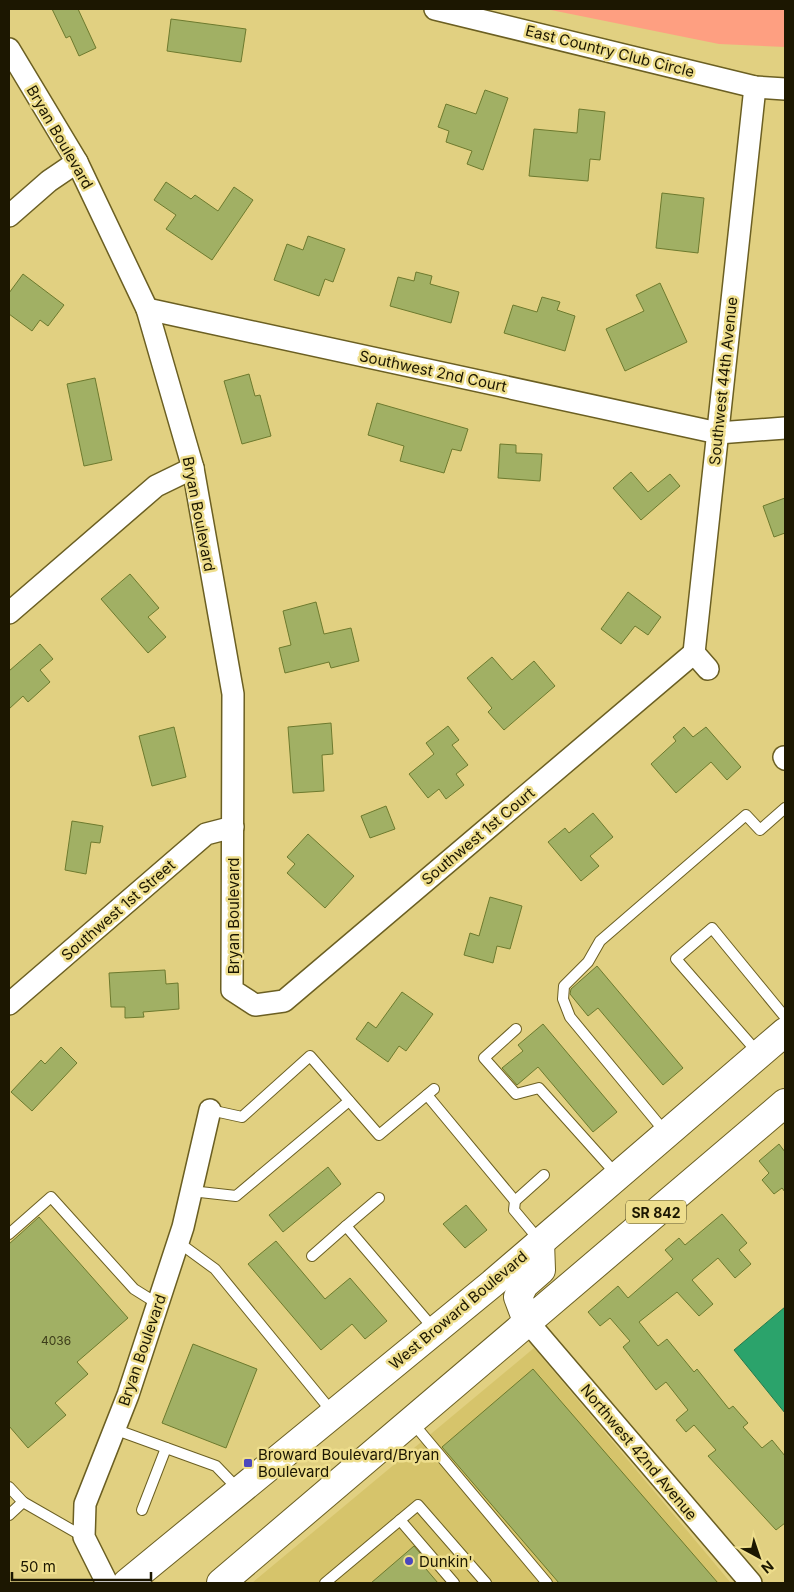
<svg xmlns="http://www.w3.org/2000/svg" width="794" height="1592" font-family="Inter,sans-serif">
<rect width="100%" height="100%" fill="#e1d081"/>
<polygon fill="#d6c46b" points="534,1348 731,1583 252,1583"/>
<polygon fill="#fe9f81" points="546,9 785,9 785,47 719,44"/>
<polygon fill="#2ba36b" stroke="#26794b" points="785,1307 785,1413 734,1350"/>
<g fill="#a1b064" stroke="#6d7a2e">
<polygon points="52,9 78,9 96,48 79,56 70,36 66,38"/>
<polygon points="171,19 246,29 241,62 167,51"/>
<polygon points="485,90 508,98 483,170 467,164 472,151 446,142 449,131 438,127 446,104 476,114"/>
<polygon points="579,109 605,112 600,160 590,159 588,181 529,176 534,129 577,133"/>
<polygon points="166,182 191,199 195,195 218,211 234,187 253,200 212,260 166,229 176,215 154,200"/>
<polygon points="662,193 704,198 698,253 656,248"/>
<polygon points="308,236 345,249 333,282 325,279 319,296 274,280 287,244 303,250"/>
<polygon points="416,272 432,276 430,284 459,292 451,323 390,306 398,277 414,281"/>
<polygon points="23,274 64,305 48,326 40,320 32,331 9,314 9,293"/>
<polygon points="660,283 687,342 625,371 606,329 644,311 636,295"/>
<polygon points="542,297 560,302 557,310 575,316 565,351 504,333 513,305 537,312"/>
<polygon points="249,374 255,396 260,395 271,436 242,444 224,381"/>
<polygon points="95,378 112,460 84,466 67,384"/>
<polygon points="377,403 468,429 461,451 452,449 444,473 400,461 404,446 368,435"/>
<polygon points="500,444 516,445 516,453 542,454 540,481 498,478"/>
<polygon points="631,472 648,492 670,474 680,486 641,520 613,488"/>
<polygon points="785,498 785,533 774,537 763,506"/>
<polygon points="130,574 159,608 148,617 166,637 148,653 101,599"/>
<polygon points="628,592 661,617 648,635 635,626 621,644 601,629"/>
<polygon points="316,602 324,634 351,628 359,661 331,668 329,662 285,673 279,648 291,645 283,611"/>
<polygon points="40,644 53,659 40,670 50,682 28,702 23,696 9,709 9,671"/>
<polygon points="492,657 512,680 534,661 555,686 504,730 488,712 492,708 467,678"/>
<polygon points="331,723 333,754 322,755 324,791 293,793 288,727"/>
<polygon points="448,726 459,740 452,745 468,765 456,774 464,785 446,799 439,789 428,798 409,774 434,754 426,743"/>
<polygon points="174,727 186,777 152,786 139,736"/>
<polygon points="684,727 693,737 706,727 741,767 727,780 711,762 676,793 651,764 676,741 673,737"/>
<polygon points="386,806 395,829 370,838 361,816"/>
<polygon points="593,813 613,837 590,856 599,866 581,881 548,842 565,828 569,833"/>
<polygon points="72,821 103,826 100,843 91,842 86,874 65,870"/>
<polygon points="308,834 354,876 325,908 287,873 295,864 287,857"/>
<polygon points="490,897 522,906 510,949 497,946 493,963 464,955 470,933 479,936"/>
<polygon points="597,966 683,1068 663,1085 598,1008 588,1016 570,994 571,989"/>
<polygon points="165,970 166,984 178,983 179,1009 143,1012 144,1017 125,1018 125,1007 111,1007 109,973"/>
<polygon points="402,992 433,1014 406,1051 399,1046 388,1062 356,1039 368,1022 376,1028"/>
<polygon points="543,1024 617,1112 593,1132 538,1067 517,1085 502,1068 523,1051 518,1045"/>
<polygon points="61,1047 77,1063 32,1111 11,1092 41,1060 45,1064"/>
<polygon points="779,1144 785,1152 785,1192 782,1188 774,1194 762,1180 769,1173 759,1161"/>
<polygon points="328,1167 341,1184 283,1232 269,1215"/>
<polygon points="466,1205 487,1230 465,1248 443,1224"/>
<polygon points="722,1214 747,1243 739,1250 751,1264 735,1278 718,1258 692,1280 713,1304 699,1316 677,1292 639,1322 658,1346 667,1339 694,1372 697,1369 729,1409 733,1406 748,1423 743,1427 762,1448 772,1440 785,1456 785,1523 776,1530 708,1456 716,1450 694,1425 686,1432 676,1420 688,1410 666,1382 656,1390 623,1347 630,1341 610,1318 600,1326 588,1312 618,1286 628,1298 673,1259 665,1250 679,1238 685,1245"/>
<polygon points="39,1217 128,1318 77,1362 88,1374 55,1403 66,1415 28,1448 9,1426 9,1244"/>
<polygon points="276,1241 325,1299 350,1278 387,1321 365,1339 352,1324 321,1350 248,1264"/>
<polygon points="193,1344 257,1369 226,1448 162,1423"/>
<polygon points="533,1369 718,1583 559,1583 442,1447"/>
<polygon points="414,1546 430,1565 426,1569 438,1583 371,1583"/>
</g>
<g fill="none" stroke-linecap="round" stroke-linejoin="round">
<g stroke="#6b5f22" stroke-width="12">
<g id="service">
<polyline points="516,1029 484,1058 516,1094 539,1088 617,1175"/>
<polyline points="759,1054 676,959 712,928 785,1017"/>
<polyline points="427,1095 515,1201"/>
<polyline points="210,1110 242,1117 310,1056 379,1135 434,1089"/>
<polyline points="666,1133 570,1017 563,999 564,986 588,962 600,941 746,815 760,830 785,808"/>
<polyline points="191,1191 236,1196 349,1101"/>
<polyline points="346,1226 379,1198"/>
<polyline points="9,1234 51,1197 134,1289 158,1304"/>
<polyline points="540,1241 514,1210 515,1201 544,1175"/>
<polyline points="178,1242 215,1269 333,1413"/>
<polyline points="312,1256 346,1226 434,1329"/>
<polyline points="412,1422 547,1583"/>
<polyline points="114,1429 216,1466 239,1490"/>
<polyline points="9,1487 23,1502"/>
<polyline points="142,1510 166,1448"/>
<polyline points="9,1515 23,1502 84,1537"/>
<polyline points="400,1520 454,1583"/>
<polyline points="325,1583 418,1505 486,1583"/>
</g>
</g>
<g stroke="#6b5f22" stroke-width="24">
<g id="minor">
<polyline points="435,9 755,87 785,89"/>
<polyline points="9,49 77,162 147,309 193,468 233,694 232,990 255,1005 284,1001 694,653"/>
<polyline points="9,216 49,181 77,162"/>
<polyline points="147,309 718,433 785,428"/>
<polyline points="9,613 156,486 193,468"/>
<polyline points="708,669 694,653 755,87"/>
<polyline points="784,757 785,759"/>
<polyline points="9,1004 206,834 233,827"/>
<polyline points="527,1321 751,1583"/>
<polyline points="107,1583 84,1537 85,1504 128,1395 183,1227 210,1110"/>
</g>
</g>
<g stroke="#6b5f22" stroke-width="30">
<g id="primary">
<polyline points="527,1321 518,1297 524,1285 541,1270 540,1242"/>
<polyline points="127,1583 493,1283 785,1032"/>
<polyline points="221,1583 785,1103"/>
</g>
</g>
<use href="#service" stroke="#fff" stroke-width="10"/>
<use href="#minor" stroke="#fff" stroke-width="21"/>
<use href="#primary" stroke="#fff" stroke-width="28"/>
</g>
<g fill="#4a47bd" stroke="#eede8d" stroke-width="2">
<rect x="243" y="1458" width="10" height="10" rx="2.5"/>
<circle cx="409" cy="1561" r="5"/>
</g>
<g text-anchor="middle" dominant-baseline="central" stroke-width="5" stroke-linejoin="round" paint-order="stroke">
<g font-size="12" fill="#3d3d1a">
<text x="56" y="1340">4036</text>
</g>
<rect fill="#eede8d" stroke="#5b532b" stroke-width="1" x="626" y="1200.5" width="60" height="23" rx="4"/>
<g font-size="14" font-weight="bold" fill="#1c1701">
<text x="656" y="1212">SR 842</text>
</g>
<g font-size="15" fill="#1c1701" stroke="#eede8d">
<text transform="translate(610 51) rotate(14)">East Country Club Circle</text>
<text transform="translate(60 137) rotate(60)">Bryan Boulevard</text>
<text transform="translate(433 371) rotate(12)">Southwest 2nd Court</text>
<text transform="translate(723 381) rotate(-84)">Southwest 44th Avenue</text>
<text transform="translate(199 514) rotate(79)">Bryan Boulevard</text>
<text transform="translate(478 836) rotate(-40)">Southwest 1st Court</text>
<text transform="translate(118 910) rotate(-41)">Southwest 1st Street</text>
<text transform="translate(233 916) rotate(-90)">Bryan Boulevard</text>
<text transform="translate(458 1310) rotate(-40)">West Broward Boulevard</text>
<text transform="translate(142 1350) rotate(-71)">Bryan Boulevard</text>
<text transform="translate(639 1452) rotate(50)">Northwest 42nd Avenue</text>
</g>
<g font-size="15" fill="#1c1701" stroke="#eede8d" text-anchor="start">
<text x="258" y="1454">Broward Boulevard/Bryan<tspan x="258" dy="17">Boulevard</tspan></text>
<text x="419" y="1561">Dunkin'</text>
</g>
</g>
<rect width="794" height="1592" fill="none" stroke="#1c1701" stroke-width="20"/>
<g transform="translate(759 1557) rotate(140)" stroke="#eede8d" stroke-width="4" paint-order="stroke">
<path d="M0-4L9 19L0 12L-9 19Z" fill="#1c1701"/>
<text y="-8" font-size="14" font-weight="bold" text-anchor="middle" fill="#1c1701">N</text>
</g>
<path d="M12 1572v8h139v-8" fill="none" stroke="#1c1701" stroke-width="2.5"/>
<text x="20" y="1572" font-size="15" fill="#1c1701" stroke="#eede8d" stroke-width="4" paint-order="stroke">50 m</text>
</svg>
